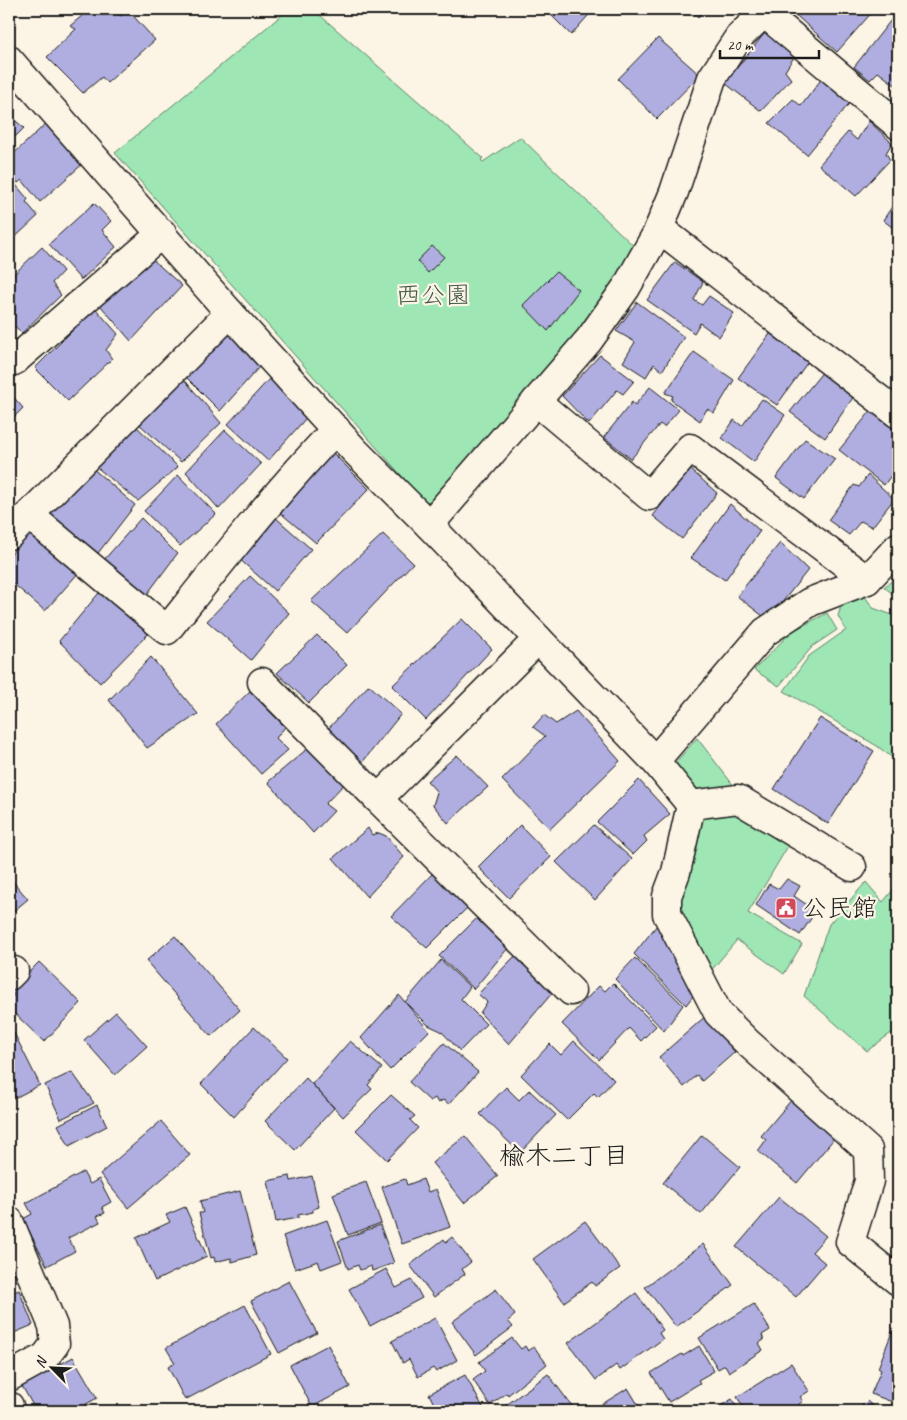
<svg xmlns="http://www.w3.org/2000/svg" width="907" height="1420" font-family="Caveat,'Klee One',sans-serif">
<rect width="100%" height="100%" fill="#fcf5e5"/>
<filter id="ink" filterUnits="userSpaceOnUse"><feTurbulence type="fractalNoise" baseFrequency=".02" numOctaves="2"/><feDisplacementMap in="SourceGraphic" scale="10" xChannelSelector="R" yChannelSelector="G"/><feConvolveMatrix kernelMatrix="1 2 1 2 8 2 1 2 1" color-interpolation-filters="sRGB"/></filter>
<g filter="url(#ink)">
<g fill="#9ee6b4" stroke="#5d8168">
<polygon points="289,9 313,9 483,158 481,160 483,162 520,137 640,252 613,299 438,503 424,501 115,153"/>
<polygon points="898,576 898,591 893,594 884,587"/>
<polygon points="860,589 873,608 898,617 898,762 877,746 784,691 809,656 846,630 838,616 844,596"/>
<polygon points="827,613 837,630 813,646 779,686 754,670 791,632"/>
<polygon points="697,738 737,790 794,836 748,913 802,944 784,974 737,940 710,972 673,916 678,775 676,762"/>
<polygon points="866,882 883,902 898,884 898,1028 867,1051 804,996 829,924"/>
</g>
<g fill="#b0aee0" stroke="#1c1c1c">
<polygon points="90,9 113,9 121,16 127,9 155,40 107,83 102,77 83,93 47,57 76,29 70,26"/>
<polygon points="545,9 594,9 571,35"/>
<polygon points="690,9 705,9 698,17"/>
<polygon points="789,9 873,9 874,10 837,52"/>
<polygon points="874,9 886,9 881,15"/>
<polygon points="898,12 898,25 891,20"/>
<polygon points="891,20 898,26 898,87 878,72 870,80 854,67"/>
<polygon points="778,33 798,51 785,71 791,79 761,111 725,83 764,34"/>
<polygon points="658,38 700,75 657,119 618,79"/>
<polygon points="823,77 852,100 807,155 769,123 793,99 801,106"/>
<polygon points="9,115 24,128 9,143"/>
<polygon points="51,119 87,160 40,202 22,180 18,183 9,173 9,158"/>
<polygon points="869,121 892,143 886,153 890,160 856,196 819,165 848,132 857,140"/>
<polygon points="9,177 28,199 26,202 38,216 9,243"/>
<polygon points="898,198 898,232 883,220"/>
<polygon points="94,203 111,221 102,230 116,247 81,280 49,244"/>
<polygon points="432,246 444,257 428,273 417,261"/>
<polygon points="42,247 63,271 52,283 61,295 22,333 9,321 9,279"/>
<polygon points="151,258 182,286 131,341 100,305"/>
<polygon points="675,262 703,282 694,300 702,305 709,296 734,313 719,337 700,323 694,333 647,300"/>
<polygon points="556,272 579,290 548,331 523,305"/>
<polygon points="637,302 684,337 662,371 654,364 646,377 623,362 635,342 616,331"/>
<polygon points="95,308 118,334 106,350 112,359 68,401 35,368"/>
<polygon points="775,327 812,356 777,405 738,378"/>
<polygon points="228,329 260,366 220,411 184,375"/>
<polygon points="694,352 734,380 714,413 707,409 700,421 671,400 673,396 665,393"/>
<polygon points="600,355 634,381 623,394 617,390 589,424 562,396"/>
<polygon points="825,369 857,392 825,438 790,412"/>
<polygon points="182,377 221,423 181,462 137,422"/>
<polygon points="270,378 306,418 268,461 228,424"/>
<polygon points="9,382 13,385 10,393 23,408 9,422"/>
<polygon points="650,387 679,410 664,427 660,424 631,459 604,437 632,402 635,405"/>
<polygon points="762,399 785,415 754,462 722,438 734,420 742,426"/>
<polygon points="874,407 898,426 898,466 884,485 839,450"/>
<polygon points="134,424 178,467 138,501 94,465"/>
<polygon points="225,430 261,464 219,509 186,472"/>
<polygon points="805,439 835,459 804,499 776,478"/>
<polygon points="331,451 369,489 316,543 277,510"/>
<polygon points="91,467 135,505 95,557 46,514"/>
<polygon points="689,468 717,493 682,539 653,516"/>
<polygon points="178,475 216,514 180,546 144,511"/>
<polygon points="868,475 894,499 872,527 861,521 849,535 828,520 854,485 859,487"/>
<polygon points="730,504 760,531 725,580 691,558"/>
<polygon points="275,517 311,549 275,591 237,557"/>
<polygon points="141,518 177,554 145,597 102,562"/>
<polygon points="30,529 80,571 45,611 9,580 9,557"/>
<polygon points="383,534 413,563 347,633 311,601"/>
<polygon points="780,543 808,570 768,620 737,596"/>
<polygon points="250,576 289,613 251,660 207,621"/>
<polygon points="103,588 151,631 100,683 59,641"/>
<polygon points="462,619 492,649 426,720 392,686"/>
<polygon points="317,635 347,665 309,703 277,673"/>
<polygon points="151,657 198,714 147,748 109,700"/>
<polygon points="369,685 401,714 361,764 327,730"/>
<polygon points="250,691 285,727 276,738 288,750 261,774 216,724"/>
<polygon points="576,711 620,761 550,829 502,780 545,736 533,727 544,715 556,724"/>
<polygon points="820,718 874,751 828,824 774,789"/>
<polygon points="314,743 348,780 325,804 334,811 313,833 268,782"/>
<polygon points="457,755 488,787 448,823 433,805 437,792 427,781"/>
<polygon points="639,780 670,814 644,836 647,841 633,855 597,822"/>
<polygon points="520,825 551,857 509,898 478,867"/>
<polygon points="594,825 632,859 595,900 556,862"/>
<polygon points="368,828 372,835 379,833 386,836 404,857 367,897 333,858"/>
<polygon points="435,871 471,904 427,948 391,916"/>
<polygon points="9,877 28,899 9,915"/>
<polygon points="787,879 800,886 794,896 816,911 800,935 756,905 769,884 779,889"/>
<polygon points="479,916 508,948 474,989 439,956"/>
<polygon points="657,925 696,992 686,1005 634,954"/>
<polygon points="175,936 240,1010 211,1036 146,961"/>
<polygon points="518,953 553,992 509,1044 480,1013 487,1002 478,994"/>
<polygon points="635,958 683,1005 664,1031 615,979"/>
<polygon points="441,960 470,987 461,999 486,1024 460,1051 441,1031 428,1025 405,1002"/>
<polygon points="39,962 81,1003 44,1042 9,1008 9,1001 14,995 11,991"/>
<polygon points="613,983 656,1026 641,1041 629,1028 599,1060 562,1024 599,986 605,991"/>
<polygon points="399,995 429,1031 390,1070 361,1038"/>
<polygon points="116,1012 147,1046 115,1075 84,1040"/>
<polygon points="708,1014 733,1043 730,1046 735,1052 702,1081 697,1075 684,1087 659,1057"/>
<polygon points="11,1027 40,1085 9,1101 9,1028"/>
<polygon points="254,1027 287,1058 234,1117 201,1084"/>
<polygon points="350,1041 382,1068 368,1085 372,1089 343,1117 312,1084"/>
<polygon points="574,1041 614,1080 598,1097 594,1093 567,1120 521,1075 550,1044 561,1055"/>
<polygon points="444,1043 478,1072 449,1104 443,1100 438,1103 435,1098 430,1101 409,1082"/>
<polygon points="72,1072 94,1103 61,1119 45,1085"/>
<polygon points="306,1078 334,1108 295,1150 265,1121"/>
<polygon points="506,1087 519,1100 529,1090 556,1115 520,1153 480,1114"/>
<polygon points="391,1095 415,1116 410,1120 418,1128 387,1160 356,1130"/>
<polygon points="793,1098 837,1135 797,1183 758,1151 766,1140 761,1136"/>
<polygon points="97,1105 107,1126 69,1146 58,1125"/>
<polygon points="161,1121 190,1155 128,1208 100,1174"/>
<polygon points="702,1135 740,1167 701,1214 663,1183"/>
<polygon points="465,1136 498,1176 464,1203 432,1163"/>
<polygon points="83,1172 90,1184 99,1179 111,1202 102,1207 105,1213 97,1216 100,1222 68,1238 75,1251 47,1266 23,1219 32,1214 26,1203"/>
<polygon points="290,1176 291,1181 312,1176 319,1207 313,1209 313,1212 298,1215 298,1218 276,1222 268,1181"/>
<polygon points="405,1179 407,1185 423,1179 428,1192 436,1189 450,1227 402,1244 382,1187"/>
<polygon points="366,1182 381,1223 348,1235 333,1194"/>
<polygon points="240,1191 256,1255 232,1262 231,1258 215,1262 214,1257 211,1258 199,1213 203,1213 200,1201"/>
<polygon points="779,1197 826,1236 812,1252 825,1263 796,1297 736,1247"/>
<polygon points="185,1207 207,1256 155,1281 136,1238 170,1222 166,1215"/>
<polygon points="327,1220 342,1261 321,1269 318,1261 295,1269 283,1236"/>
<polygon points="585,1221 620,1268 595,1286 592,1282 564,1302 533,1259"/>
<polygon points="380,1225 394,1263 372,1271 371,1266 360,1270 358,1265 348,1269 338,1241"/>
<polygon points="452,1237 471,1262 462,1269 465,1274 434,1297 410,1265 444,1239 446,1242"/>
<polygon points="703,1244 733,1285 676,1327 645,1287"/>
<polygon points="386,1269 396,1288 412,1280 422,1298 370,1326 349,1289"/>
<polygon points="289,1281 317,1333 279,1353 251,1301"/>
<polygon points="496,1289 515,1315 508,1321 513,1327 476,1355 452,1322"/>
<polygon points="19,1290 33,1325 9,1335 9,1294"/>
<polygon points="636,1293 663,1330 659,1333 663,1339 620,1370 616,1365 596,1380 568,1343"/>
<polygon points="754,1304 770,1330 762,1335 764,1340 759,1343 763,1350 729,1372 725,1365 718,1369 699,1338"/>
<polygon points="245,1305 271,1354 185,1400 168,1367 175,1363 166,1348"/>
<polygon points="435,1318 457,1360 436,1372 433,1368 418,1377 409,1359 403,1363 392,1341"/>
<polygon points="892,1332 898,1335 898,1411 892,1411 895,1403 871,1394 881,1370 878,1368"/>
<polygon points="512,1338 521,1349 525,1346 528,1351 534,1347 547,1364 508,1395 507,1393 490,1405 473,1380 485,1371 479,1362"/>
<polygon points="328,1345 350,1387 312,1407 290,1365"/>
<polygon points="699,1346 714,1371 698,1380 700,1383 669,1402 651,1373 682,1354 683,1356"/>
<polygon points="73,1357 97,1398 74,1411 36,1411 22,1386"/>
<polygon points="791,1363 809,1391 800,1397 803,1401 798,1405 799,1407 793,1411 746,1411 737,1397"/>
<polygon points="548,1374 575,1410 573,1411 503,1411 501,1409"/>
<polygon points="465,1375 485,1411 426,1411 435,1406 429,1394"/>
<polygon points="628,1388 640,1408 637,1411 591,1411"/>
<polygon points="732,1399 739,1411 712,1411"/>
<polygon points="867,1401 878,1411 857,1411"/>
</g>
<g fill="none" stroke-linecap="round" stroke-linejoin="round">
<g stroke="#1c1c1c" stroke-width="31">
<g id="minor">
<polyline points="763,12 898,125"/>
<polyline points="9,60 230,313 354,450 429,525 655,761 691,805 676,872 667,896 667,914 718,1013 747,1042 868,1150 869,1181 850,1242 898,1281"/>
<polyline points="659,228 898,414"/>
<polyline points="9,354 14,361 162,233"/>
<polyline points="536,401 649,496 690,448 867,580"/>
<path d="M29,515L167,630C222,561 275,493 336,429"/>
<polyline points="429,525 589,340 626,288 657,233 674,192 712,78 739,37 768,9"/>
<polyline points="9,535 230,313"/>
<polyline points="538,639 378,799 571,991"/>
<polyline points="262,682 378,799"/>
<polyline points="655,761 765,632 810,602 867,580 898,547"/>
<polyline points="691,805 738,799 852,867"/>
<polyline points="9,976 14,971"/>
<polyline points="9,1221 53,1326 55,1344 45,1357 9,1377"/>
<polyline points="9,1406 10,1411"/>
</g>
</g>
<use href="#minor" stroke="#fcf5e5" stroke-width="28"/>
</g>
</g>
<defs>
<g id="civic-square" transform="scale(1.125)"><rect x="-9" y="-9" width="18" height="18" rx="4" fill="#d1495b" stroke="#fcf5e5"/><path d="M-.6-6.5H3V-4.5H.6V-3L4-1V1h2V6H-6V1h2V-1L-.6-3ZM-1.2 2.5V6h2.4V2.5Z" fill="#fff"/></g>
</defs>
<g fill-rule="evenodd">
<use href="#civic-square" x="786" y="908"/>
</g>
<g text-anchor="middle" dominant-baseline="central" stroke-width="4.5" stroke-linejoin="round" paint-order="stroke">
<g font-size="25" fill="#43594a" stroke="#fcf5e5">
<text x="433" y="295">西公園</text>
</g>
<g font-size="25" fill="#1c1c1c" stroke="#fcf5e5" text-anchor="start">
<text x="802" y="908">公民館</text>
</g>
<g font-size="26" fill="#1c1c1c" stroke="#fcf5e5">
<text x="564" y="1155">楡木二丁目</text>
</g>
</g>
<rect width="907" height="1420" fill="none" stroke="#fcf5e5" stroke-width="30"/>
<rect x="15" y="15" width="877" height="1390" fill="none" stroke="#1c1c1c" stroke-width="2" filter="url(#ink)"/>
<g transform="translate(52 1368) rotate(294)" stroke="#fcf5e5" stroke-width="4" paint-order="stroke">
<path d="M0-4L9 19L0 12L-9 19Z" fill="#1c1c1c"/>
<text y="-8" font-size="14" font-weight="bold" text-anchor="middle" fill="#1c1c1c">N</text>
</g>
<path d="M720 50v8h99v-8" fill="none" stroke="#1c1c1c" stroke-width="2.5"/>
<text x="727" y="50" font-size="15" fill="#1c1c1c" stroke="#fcf5e5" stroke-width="4" paint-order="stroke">20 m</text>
</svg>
